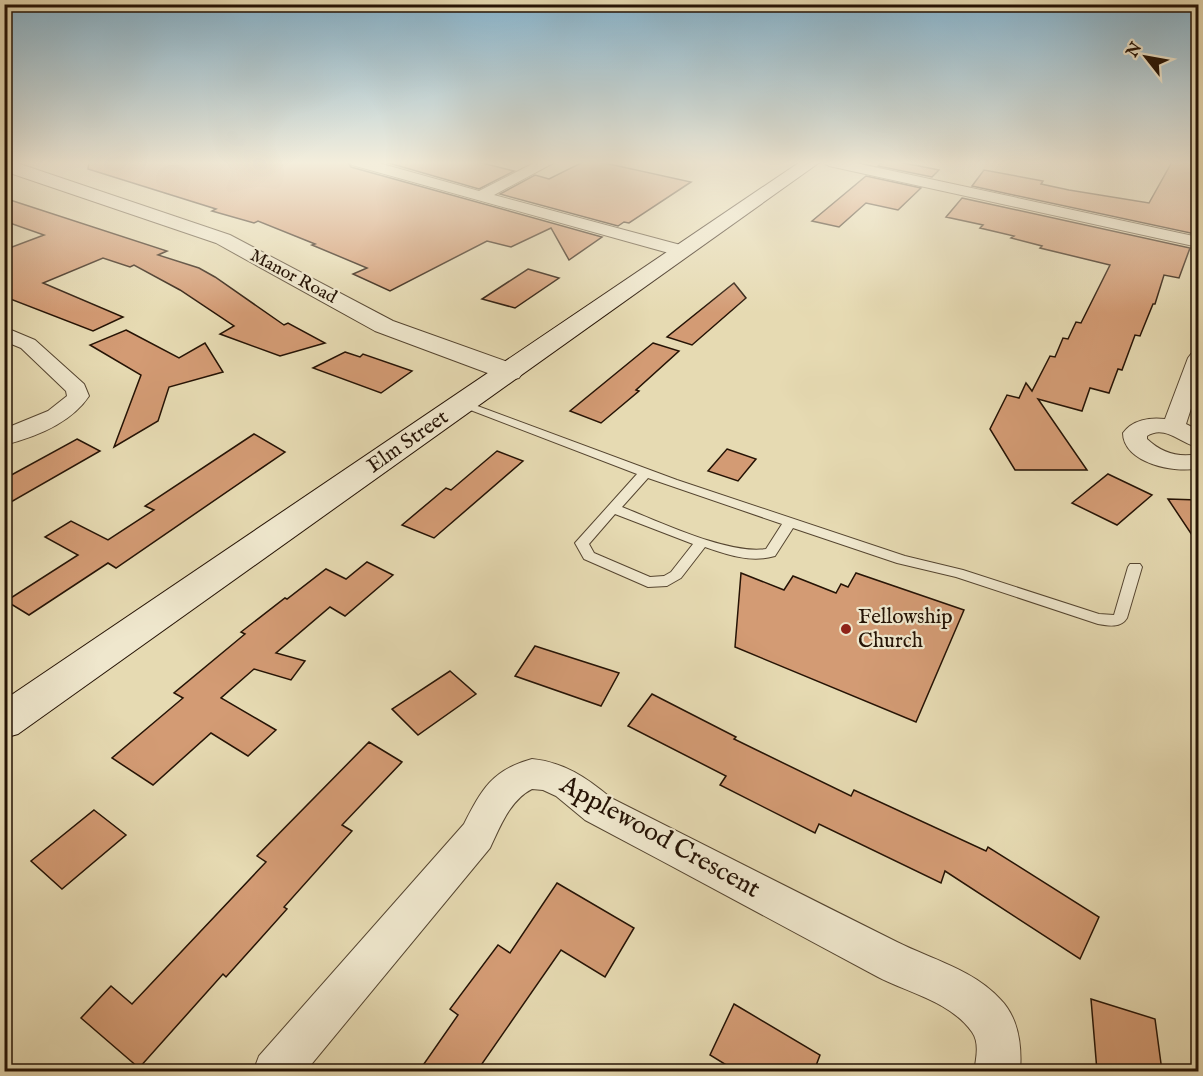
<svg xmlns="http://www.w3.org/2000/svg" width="1203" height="1076" font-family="'IM FELL English',serif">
<rect width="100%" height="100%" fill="#e6dab2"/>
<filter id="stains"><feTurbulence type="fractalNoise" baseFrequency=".00333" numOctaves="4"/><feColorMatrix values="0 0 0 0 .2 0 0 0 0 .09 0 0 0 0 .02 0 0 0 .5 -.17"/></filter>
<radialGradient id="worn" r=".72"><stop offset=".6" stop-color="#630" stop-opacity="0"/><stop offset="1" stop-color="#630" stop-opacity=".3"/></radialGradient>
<g fill="#d39b74" stroke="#251305" stroke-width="1.5">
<polygon points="89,162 348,162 351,167 602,237 569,260 551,228 511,247 487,241 390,291 353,274 367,268 312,245 315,244 258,221 254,223 212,211 216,209 88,169"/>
<polygon points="385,162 478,162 514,171 479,189"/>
<polygon points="583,162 600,162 691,182 629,223 624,222 618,226 500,194 535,175 549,179"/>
<polygon points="882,162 899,162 939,170 932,177 878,166"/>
<polygon points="1172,162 1198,162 1198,225 1195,234 972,186 984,170 1043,181 1041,184 1069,190 1149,203"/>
<polygon points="866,176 921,188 898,210 866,203 839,227 812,221"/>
<polygon points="4,198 167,251 158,255 199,268 215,277 284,325 288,323 325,343 280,356 220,334 234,326 180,290 134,265 130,267 103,258 43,283 123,317 93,331 8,298 4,300 4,250 44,235 4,221"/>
<polygon points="962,198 1190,248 1179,278 1164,275 1155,304 1153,304 1140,336 1135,335 1122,370 1118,369 1109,393 1090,388 1082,411 1038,399 1087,470 1015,470 990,429 1007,395 1019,398 1026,383 1032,391 1050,356 1055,357 1063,338 1068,339 1076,322 1081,323 1110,265 1040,248 1042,246 1011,238 1014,236 980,228 983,225 946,217"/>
<polygon points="528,269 559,278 515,308 482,299"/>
<polygon points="734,283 746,298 692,345 667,337"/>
<polygon points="126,330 179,358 205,343 223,372 169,387 158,421 114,447 141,375 90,345"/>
<polygon points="653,343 679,351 636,390 639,391 601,423 570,411"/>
<polygon points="345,352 360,357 363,354 412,371 381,393 313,368"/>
<polygon points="254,434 285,452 116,568 108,563 29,615 6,601 78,555 45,537 71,521 108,540 154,510 145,506"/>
<polygon points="77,439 100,451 4,506 4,479"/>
<polygon points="727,449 756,459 738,481 708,471"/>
<polygon points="497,451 523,461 434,538 402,525 446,488 451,490"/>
<polygon points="1108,474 1152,495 1117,525 1072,503"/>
<polygon points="1168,499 1198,500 1198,544"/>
<polygon points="367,562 393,575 345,616 330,607 276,653 305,661 291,680 254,669 221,698 276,730 248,756 211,733 153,785 112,758 183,698 174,693 245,634 241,632 285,598 287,599 326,569 346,579"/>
<polygon points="741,573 784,590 793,576 836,593 841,584 848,587 856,573 964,610 916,722 735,647"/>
<polygon points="535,646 619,673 601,706 515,676"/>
<polygon points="450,671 476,694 418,735 392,709"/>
<polygon points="652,694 736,737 734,739 851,796 854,790 986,851 988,847 1099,917 1080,959 945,871 941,883 819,824 815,833 720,785 726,776 628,726"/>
<polygon points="369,742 402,762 342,825 352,831 284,907 287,909 226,977 223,974 139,1068 81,1018 111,986 132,1004 266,862 257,856"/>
<polygon points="94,810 126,835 62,889 31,861"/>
<polygon points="557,883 634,928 605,977 561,950 477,1071 419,1071 458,1015 450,1009 498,945 510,953"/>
<polygon points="1091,999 1155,1019 1162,1071 1097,1071"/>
<polygon points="734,1004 820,1055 814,1071 736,1071 710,1055"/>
</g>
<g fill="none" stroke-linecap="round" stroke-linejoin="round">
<g stroke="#554530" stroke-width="2">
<path id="service" d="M464,401L677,480L905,556L963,570L1099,614L1114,615L1128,567L1130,564H1140L1142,567L1127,618C1121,628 1109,626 1098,624L956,577L897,563L793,528L775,556C751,563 728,555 705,547L681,578L667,586L648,587L584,559L575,543L637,474L460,406V402ZM648,478L782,524L766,549C728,555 658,521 622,507ZM615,514L693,544L671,572L664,576L650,577L594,553L589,544Z"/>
</g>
<g stroke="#554530" stroke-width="2">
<g id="minor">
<polygon points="350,162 375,162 479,191 536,162 555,162 494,195 688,247 691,251 688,255 676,255 352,165"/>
<polygon points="822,162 851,162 1198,237 1198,247 829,166"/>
<path d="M4,327L35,340L84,384L89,396C71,423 36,437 4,445V429L48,411L67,396L66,391L21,348L4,341Z"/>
<path d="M1198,352V387L1186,424L1198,430V447C1181,444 1165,424 1147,436V439C1162,453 1178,458 1198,454V468C1176,474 1123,463 1123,433C1132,420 1150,417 1165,419L1188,358L1191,354Z"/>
<path d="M532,759C564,762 587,778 611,798C706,846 801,894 897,942C931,959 974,970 1000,999C1019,1018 1022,1046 1020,1072H974C976,1059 980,1043 972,1032C951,1002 909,993 878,977C781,925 683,872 585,820L556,796L543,790L532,789C510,800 500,827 490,848L305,1072H253L259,1056L464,824C482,789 492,770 532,759Z"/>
</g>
</g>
<g stroke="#554530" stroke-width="2">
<polygon id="tertiary" points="4,162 14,162 230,235 393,321 519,366 523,372 519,378 510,380 501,378 375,331 216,243 4,171"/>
</g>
<g stroke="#251305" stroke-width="2">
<polygon id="secondary" points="800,162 820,162 18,734 4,738 4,700"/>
</g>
<use href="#service" fill="#efe7cd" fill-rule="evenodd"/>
<use href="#minor" fill="#efe7cd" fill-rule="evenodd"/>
<use href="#tertiary" fill="#efe7cd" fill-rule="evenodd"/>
<use href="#secondary" fill="#efe7cd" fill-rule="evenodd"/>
</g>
<linearGradient id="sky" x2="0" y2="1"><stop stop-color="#87b6d1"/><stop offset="0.52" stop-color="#f4eedc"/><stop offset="1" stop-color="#f4eedc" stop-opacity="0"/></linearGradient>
<rect width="1203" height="313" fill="url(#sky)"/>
<circle fill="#8f2418" stroke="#efe7cd" stroke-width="2" cx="846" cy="629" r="6"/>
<g text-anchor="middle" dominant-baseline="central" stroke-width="4.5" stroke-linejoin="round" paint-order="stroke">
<g font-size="18" fill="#251305" stroke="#efe7cd">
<text transform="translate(293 277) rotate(28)">Manor Road</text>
</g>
<g font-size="21" fill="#251305" stroke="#efe7cd">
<text transform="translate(408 442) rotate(-35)">Elm Street</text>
</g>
<g font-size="21" fill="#251305" stroke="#efe7cd" text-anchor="start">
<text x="858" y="617">Fellowship<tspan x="858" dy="24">Church</tspan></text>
</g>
<g font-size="26" fill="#251305" stroke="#efe7cd">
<text transform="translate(660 837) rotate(29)">Applewood Crescent</text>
</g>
</g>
<rect width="1203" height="1076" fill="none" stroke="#e6dab2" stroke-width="24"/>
<rect x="6" y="6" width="1191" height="1064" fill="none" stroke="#251305" stroke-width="3"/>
<rect x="12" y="12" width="1179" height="1052" fill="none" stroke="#251305" stroke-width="1.5"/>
<g transform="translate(1146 57) rotate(301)" stroke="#efe7cd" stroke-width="4.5" paint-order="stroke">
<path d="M0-4.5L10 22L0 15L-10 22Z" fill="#251305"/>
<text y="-9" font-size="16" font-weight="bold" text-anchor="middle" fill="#251305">N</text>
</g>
<rect width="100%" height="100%" filter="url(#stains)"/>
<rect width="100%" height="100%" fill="url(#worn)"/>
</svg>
